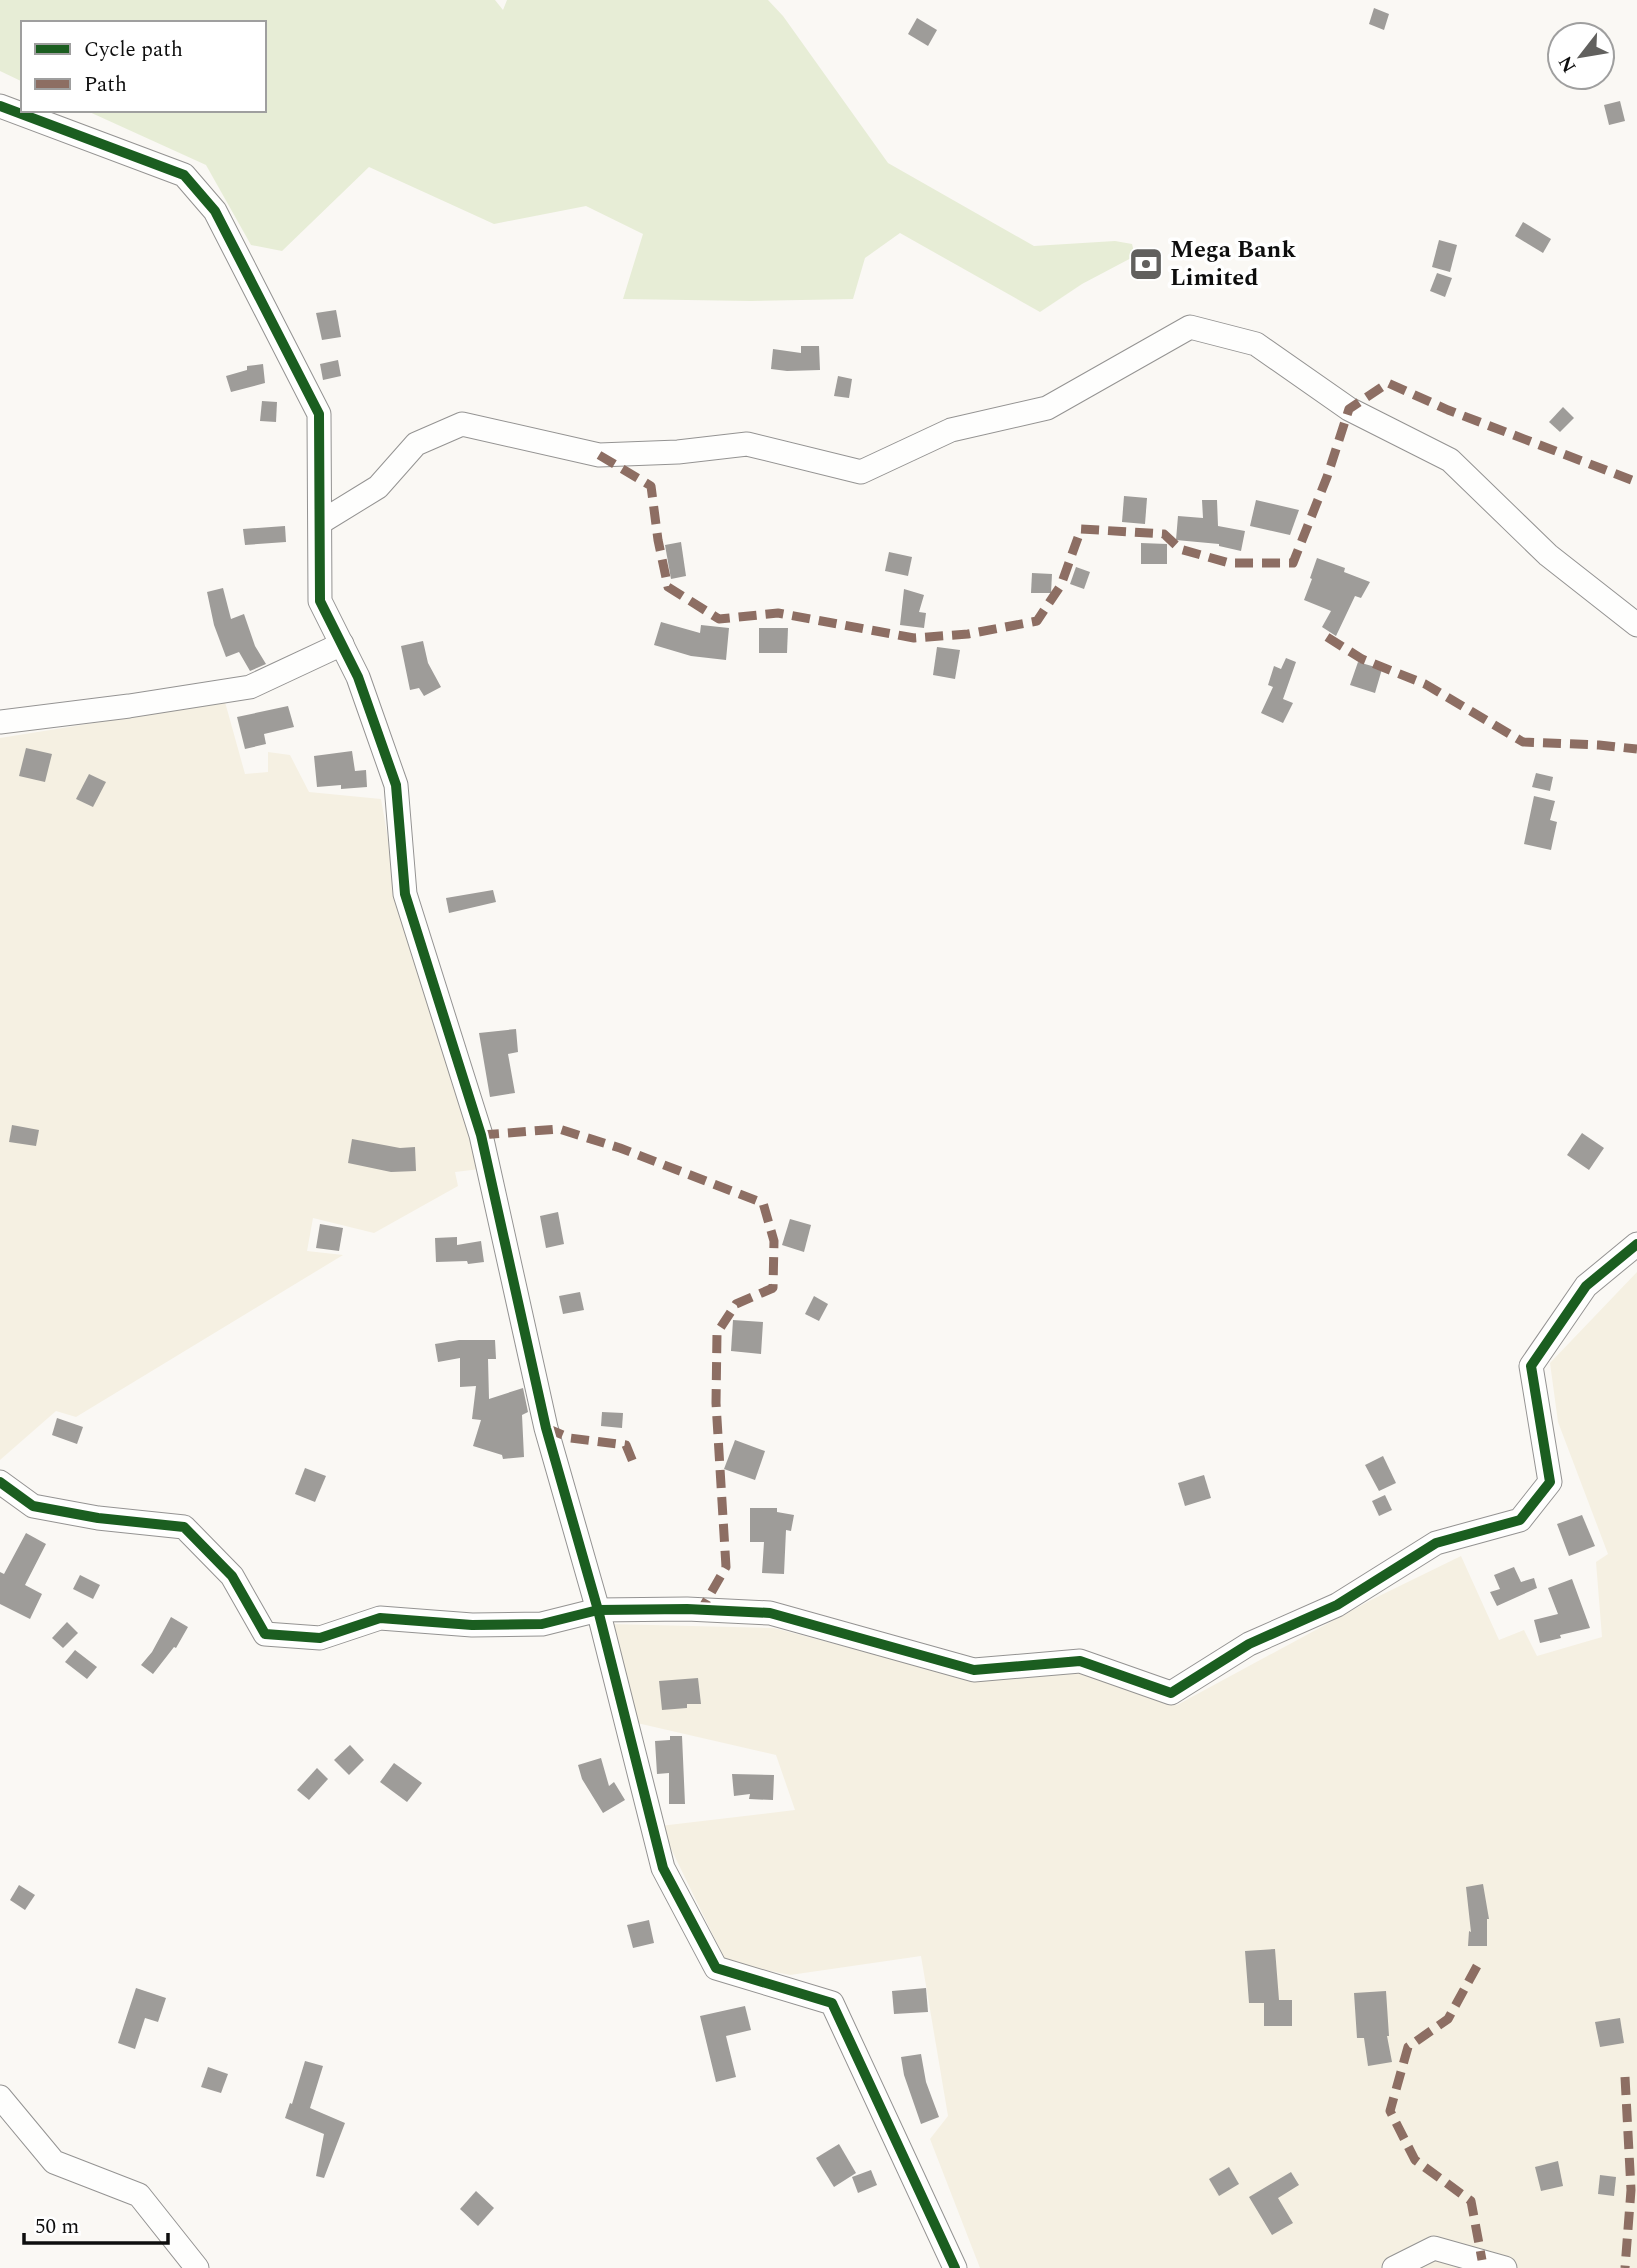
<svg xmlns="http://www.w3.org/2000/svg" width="1637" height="2268" font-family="Spectral,serif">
<rect width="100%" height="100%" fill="#faf8f4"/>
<g fill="#f5f0e2">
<polygon points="225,702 245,774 268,772 268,752 290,755 309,792 381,799 399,902 480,1169 455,1172 458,1186 374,1233 313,1218 307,1251 343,1255 76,1417 56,1411 0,1460 0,738"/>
<polygon points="1637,1272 1637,2268 980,2268 930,2139 948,2116 921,1956 790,1975 726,1962 660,1826 795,1810 776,1755 637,1723 610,1624 774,1628 919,1666 1085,1672 1177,1705 1373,1599 1461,1556 1499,1640 1524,1630 1537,1656 1602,1637 1596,1562 1608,1554 1558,1422 1550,1363"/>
</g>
<polygon fill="#e7edd6" points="0,0 495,0 503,10 507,0 768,0 783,16 888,163 1034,246 1115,241 1132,244 1135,256 1082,284 1040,312 900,233 865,258 853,299 751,301 623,299 643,234 586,206 494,224 369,167 282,251 251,245 206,165 85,110 264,110 264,23 23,23 23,82 0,71"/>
<g fill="#9e9c99">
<polygon points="1374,8 1389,14 1384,30 1369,24"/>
<polygon points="917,18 937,30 928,46 908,34"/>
<polygon points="1620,101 1625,121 1609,125 1604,105"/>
<polygon points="1523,222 1551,239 1543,253 1515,236"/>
<polygon points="1439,240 1457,245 1450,272 1432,267"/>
<polygon points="1437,273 1452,278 1445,297 1430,291"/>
<polygon points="336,310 341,337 322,340 316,313"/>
<polygon points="801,346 819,346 820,370 787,371 771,369 773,349 801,353"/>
<polygon points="338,360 341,376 323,380 320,364"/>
<polygon points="263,364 265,383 231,392 226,376 247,370 247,366"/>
<polygon points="838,376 852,379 849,398 834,396"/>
<polygon points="262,401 277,402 276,422 260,421"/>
<polygon points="1563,407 1574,418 1560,432 1549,422"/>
<polygon points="1124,496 1147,498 1145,524 1122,522"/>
<polygon points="1202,500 1217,500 1218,526 1245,531 1241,551 1219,546 1219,544 1176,540 1178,516 1203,518"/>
<polygon points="1256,500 1299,510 1290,535 1250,526"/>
<polygon points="285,526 286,542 245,545 243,529"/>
<polygon points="681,542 686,576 671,579 665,545"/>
<polygon points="1141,543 1167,544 1167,564 1141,564"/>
<polygon points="889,552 912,557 908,576 885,571"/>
<polygon points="1317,558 1345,568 1344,572 1370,582 1361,598 1355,596 1336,636 1322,627 1331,611 1304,600 1312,579 1310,578"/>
<polygon points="1076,567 1090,572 1084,589 1070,584"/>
<polygon points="1032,573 1052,574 1051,593 1031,593"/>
<polygon points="223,588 231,619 244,614 255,646 266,664 250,671 239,652 226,657 214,625 207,592"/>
<polygon points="904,589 924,595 919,612 926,613 924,628 900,625"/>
<polygon points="661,622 700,633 701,625 729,628 726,660 691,656 654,645"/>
<polygon points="759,628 788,628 787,653 759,653"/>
<polygon points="423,641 428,663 441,687 424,696 419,688 410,690 401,646"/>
<polygon points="937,647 960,650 955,679 933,675"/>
<polygon points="1286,658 1296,662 1283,699 1293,703 1283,723 1261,713 1273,687 1268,685 1274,666 1281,669"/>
<polygon points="1358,662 1382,669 1375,693 1350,685"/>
<polygon points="288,706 294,727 264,734 266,744 245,749 237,717"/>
<polygon points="26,748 52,754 45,782 19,776"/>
<polygon points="352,751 355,771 366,770 367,787 341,789 341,785 317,787 314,756"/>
<polygon points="1536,773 1553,777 1550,791 1532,787"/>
<polygon points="89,774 106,782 93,807 76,799"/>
<polygon points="1534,796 1555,801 1550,820 1557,822 1551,850 1524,844"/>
<polygon points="493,890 496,902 449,913 446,898"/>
<polygon points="516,1029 518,1052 508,1054 515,1093 490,1097 479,1033"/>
<polygon points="12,1125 39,1130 36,1146 9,1142"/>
<polygon points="1582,1133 1604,1148 1589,1170 1567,1155"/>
<polygon points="352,1139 400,1148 415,1147 416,1171 391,1172 348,1163"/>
<polygon points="558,1212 564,1244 546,1248 540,1216"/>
<polygon points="790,1219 811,1225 804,1252 782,1245"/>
<polygon points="320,1224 343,1228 339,1251 316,1248"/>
<polygon points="457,1237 457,1245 481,1241 484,1262 468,1264 467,1261 436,1262 435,1238"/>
<polygon points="580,1292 584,1310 563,1314 559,1296"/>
<polygon points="814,1296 828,1304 819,1321 805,1314"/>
<polygon points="733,1320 763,1322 761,1354 731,1351"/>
<polygon points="459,1340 495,1340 496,1359 488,1359 489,1399 523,1388 528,1412 522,1415 524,1457 503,1459 502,1455 473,1446 481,1420 472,1419 476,1386 460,1387 460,1358 438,1362 435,1344"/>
<polygon points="602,1412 623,1413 622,1428 601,1426"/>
<polygon points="57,1418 83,1427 77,1444 52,1435"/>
<polygon points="735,1440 765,1451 755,1480 724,1469"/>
<polygon points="1383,1456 1396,1483 1379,1491 1365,1465"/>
<polygon points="305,1468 326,1476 315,1502 295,1494"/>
<polygon points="1204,1475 1211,1498 1185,1506 1178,1483"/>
<polygon points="1385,1495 1392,1510 1379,1516 1372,1501"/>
<polygon points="750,1508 777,1508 777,1512 794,1515 791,1531 786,1530 784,1574 762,1573 764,1542 750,1542"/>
<polygon points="1582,1515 1595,1546 1569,1556 1557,1524"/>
<polygon points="26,1533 46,1544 25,1585 42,1594 30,1619 0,1604 0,1572 4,1574"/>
<polygon points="1514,1567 1521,1582 1534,1578 1537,1588 1497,1606 1490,1592 1500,1589 1494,1575"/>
<polygon points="80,1575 100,1585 93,1599 73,1589"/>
<polygon points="1572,1579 1590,1628 1560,1635 1561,1638 1540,1643 1534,1620 1558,1614 1548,1588"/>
<polygon points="171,1617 188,1627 176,1648 174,1647 153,1674 141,1665 152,1652"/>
<polygon points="67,1622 78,1633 63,1648 52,1638"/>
<polygon points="75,1650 97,1667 87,1679 65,1662"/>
<polygon points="698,1678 701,1704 687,1704 687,1708 662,1710 659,1681"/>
<polygon points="670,1736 682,1736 685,1804 669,1804 669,1773 657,1774 655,1741 670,1740"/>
<polygon points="350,1745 364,1760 349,1775 334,1760"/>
<polygon points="601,1758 609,1786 614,1782 625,1800 603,1813 582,1779 578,1765"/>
<polygon points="394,1763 422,1783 407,1802 380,1782"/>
<polygon points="317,1768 328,1779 309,1800 297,1790"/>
<polygon points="732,1774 774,1775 773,1800 749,1799 750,1794 734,1796"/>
<polygon points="1483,1884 1489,1919 1487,1919 1487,1946 1468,1946 1469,1931 1471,1932 1466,1887"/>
<polygon points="19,1885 35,1895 25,1910 10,1900"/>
<polygon points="649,1920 654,1943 633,1948 627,1925"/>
<polygon points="1275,1949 1279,2000 1292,2000 1292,2026 1264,2026 1264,2003 1249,2003 1245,1951"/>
<polygon points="136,1988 166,1998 158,2022 145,2018 135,2049 118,2043"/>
<polygon points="926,1988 928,2012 894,2014 892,1991"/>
<polygon points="1386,1991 1389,2036 1387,2036 1392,2062 1368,2066 1364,2038 1357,2038 1354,1993"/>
<polygon points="745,2006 751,2030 726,2036 736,2077 716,2082 700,2016"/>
<polygon points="1620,2018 1624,2043 1600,2047 1595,2022"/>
<polygon points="921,2054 926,2082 939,2117 921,2124 904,2075 901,2057"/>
<polygon points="305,2061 323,2066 310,2108 345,2123 324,2178 316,2176 324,2134 285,2118 290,2103 292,2104"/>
<polygon points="208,2067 228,2074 221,2093 201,2087"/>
<polygon points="839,2144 856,2173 834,2187 816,2158"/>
<polygon points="1558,2161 1563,2186 1541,2191 1535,2167"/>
<polygon points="1229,2167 1239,2184 1219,2196 1209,2179"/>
<polygon points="871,2170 877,2185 858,2193 852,2177"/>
<polygon points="1291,2172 1299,2185 1278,2198 1293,2223 1272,2235 1249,2197"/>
<polygon points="1600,2175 1616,2177 1614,2196 1598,2194"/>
<polygon points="476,2191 494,2208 478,2226 460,2209"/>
</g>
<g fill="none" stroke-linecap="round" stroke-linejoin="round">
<g stroke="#949392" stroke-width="25">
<g id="minor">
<polyline points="0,106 184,175 215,211 319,414 320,601 358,677 396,785 405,894 481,1135 546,1428 598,1610 663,1868 716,1968 832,2003 955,2268"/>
<polyline points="321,522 378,487 416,444 462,424 599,455 678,452 747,444 861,472 951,430 1047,408 1190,327 1256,344 1349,409 1450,460 1548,555 1637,625"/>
<polyline points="0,722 129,706 250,687 342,644"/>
<polyline points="0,1482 33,1506 98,1518 184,1527 232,1576 265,1634 320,1638 380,1618 472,1625 542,1624 598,1610 687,1609 770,1613 974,1670 1080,1661 1171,1693 1249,1644 1337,1605 1436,1543 1520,1520 1550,1482 1531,1366 1586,1286 1637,1244"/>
<polyline points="0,2097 54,2162 139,2195 197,2268"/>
<polyline points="1394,2268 1434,2248 1505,2268"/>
</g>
</g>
<use href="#minor" stroke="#fefefd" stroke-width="23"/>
<g stroke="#8d6e63" stroke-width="9" stroke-dasharray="18 9" stroke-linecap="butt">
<polyline points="599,455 651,486 658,540 668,587 719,619 778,613 914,638 968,634 1037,621 1061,585 1081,529 1164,534 1180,549 1229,563 1293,563 1327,477 1349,409 1388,383 1448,410 1637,482"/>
<polyline points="1327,637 1362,659 1425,684 1523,742 1599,745 1637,749"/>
<polyline points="481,1135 559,1129 620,1148 763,1203 774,1241 773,1288 736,1304 717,1333 716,1403 726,1567 701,1610"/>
<polyline points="546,1428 570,1438 626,1445 635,1467"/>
<polyline points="1477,1966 1448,2019 1408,2047 1390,2111 1415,2160 1471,2201 1482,2260"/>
<polyline points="1625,2077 1631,2190 1625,2268"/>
</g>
<g stroke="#fff" stroke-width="15">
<g id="cycleway">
<polyline points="0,106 184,175 215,211 319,414 320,601 358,677 396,785 405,894 481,1135 546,1428 598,1610 663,1868 716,1968 832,2003 955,2268"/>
<polyline points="0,1482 33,1506 98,1518 184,1527 232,1576 265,1634 320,1638 380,1618 472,1625 542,1624 598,1610 687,1609 770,1613 974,1670 1080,1661 1171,1693 1249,1644 1337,1605 1436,1543 1520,1520 1550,1482 1531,1366 1586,1286 1637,1244"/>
</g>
</g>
<use href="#cycleway" stroke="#1b5e20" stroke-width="10"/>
</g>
<defs>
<g id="bank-square" transform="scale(1.75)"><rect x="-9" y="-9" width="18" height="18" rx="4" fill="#61605e" stroke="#fff"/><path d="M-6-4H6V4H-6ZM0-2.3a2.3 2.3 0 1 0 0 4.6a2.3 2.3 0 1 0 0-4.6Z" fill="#fff"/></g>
</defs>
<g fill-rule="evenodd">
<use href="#bank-square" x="1146" y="264"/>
</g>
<g text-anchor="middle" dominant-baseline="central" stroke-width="7" stroke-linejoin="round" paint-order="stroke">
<g font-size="24" font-weight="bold" fill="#0e0e0e" stroke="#fff" text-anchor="start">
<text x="1170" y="250">Mega Bank<tspan x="1170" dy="28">Limited</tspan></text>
</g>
</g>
<rect x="21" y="21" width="245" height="91" fill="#ffffff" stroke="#9f9f9f" stroke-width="2"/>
<rect x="35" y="44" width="35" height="10" fill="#1b5e20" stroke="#9f9f9f" stroke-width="2"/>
<text x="84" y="56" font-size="21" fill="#0e0e0e">Cycle path</text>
<rect x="35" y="79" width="35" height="10" fill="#8d6e63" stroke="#9f9f9f" stroke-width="2"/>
<text x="84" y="91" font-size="21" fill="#0e0e0e">Path</text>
<g transform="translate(1581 56) rotate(239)"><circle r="33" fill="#ffffff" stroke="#9f9f9f" stroke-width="2"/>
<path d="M0-5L12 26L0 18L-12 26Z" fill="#61605e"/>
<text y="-10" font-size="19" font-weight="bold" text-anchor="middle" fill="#0e0e0e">N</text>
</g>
<path d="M24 2233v10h144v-10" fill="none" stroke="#0e0e0e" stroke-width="3.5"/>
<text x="35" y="2233" font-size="21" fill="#0e0e0e" stroke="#ffffff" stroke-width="5" paint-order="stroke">50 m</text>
</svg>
